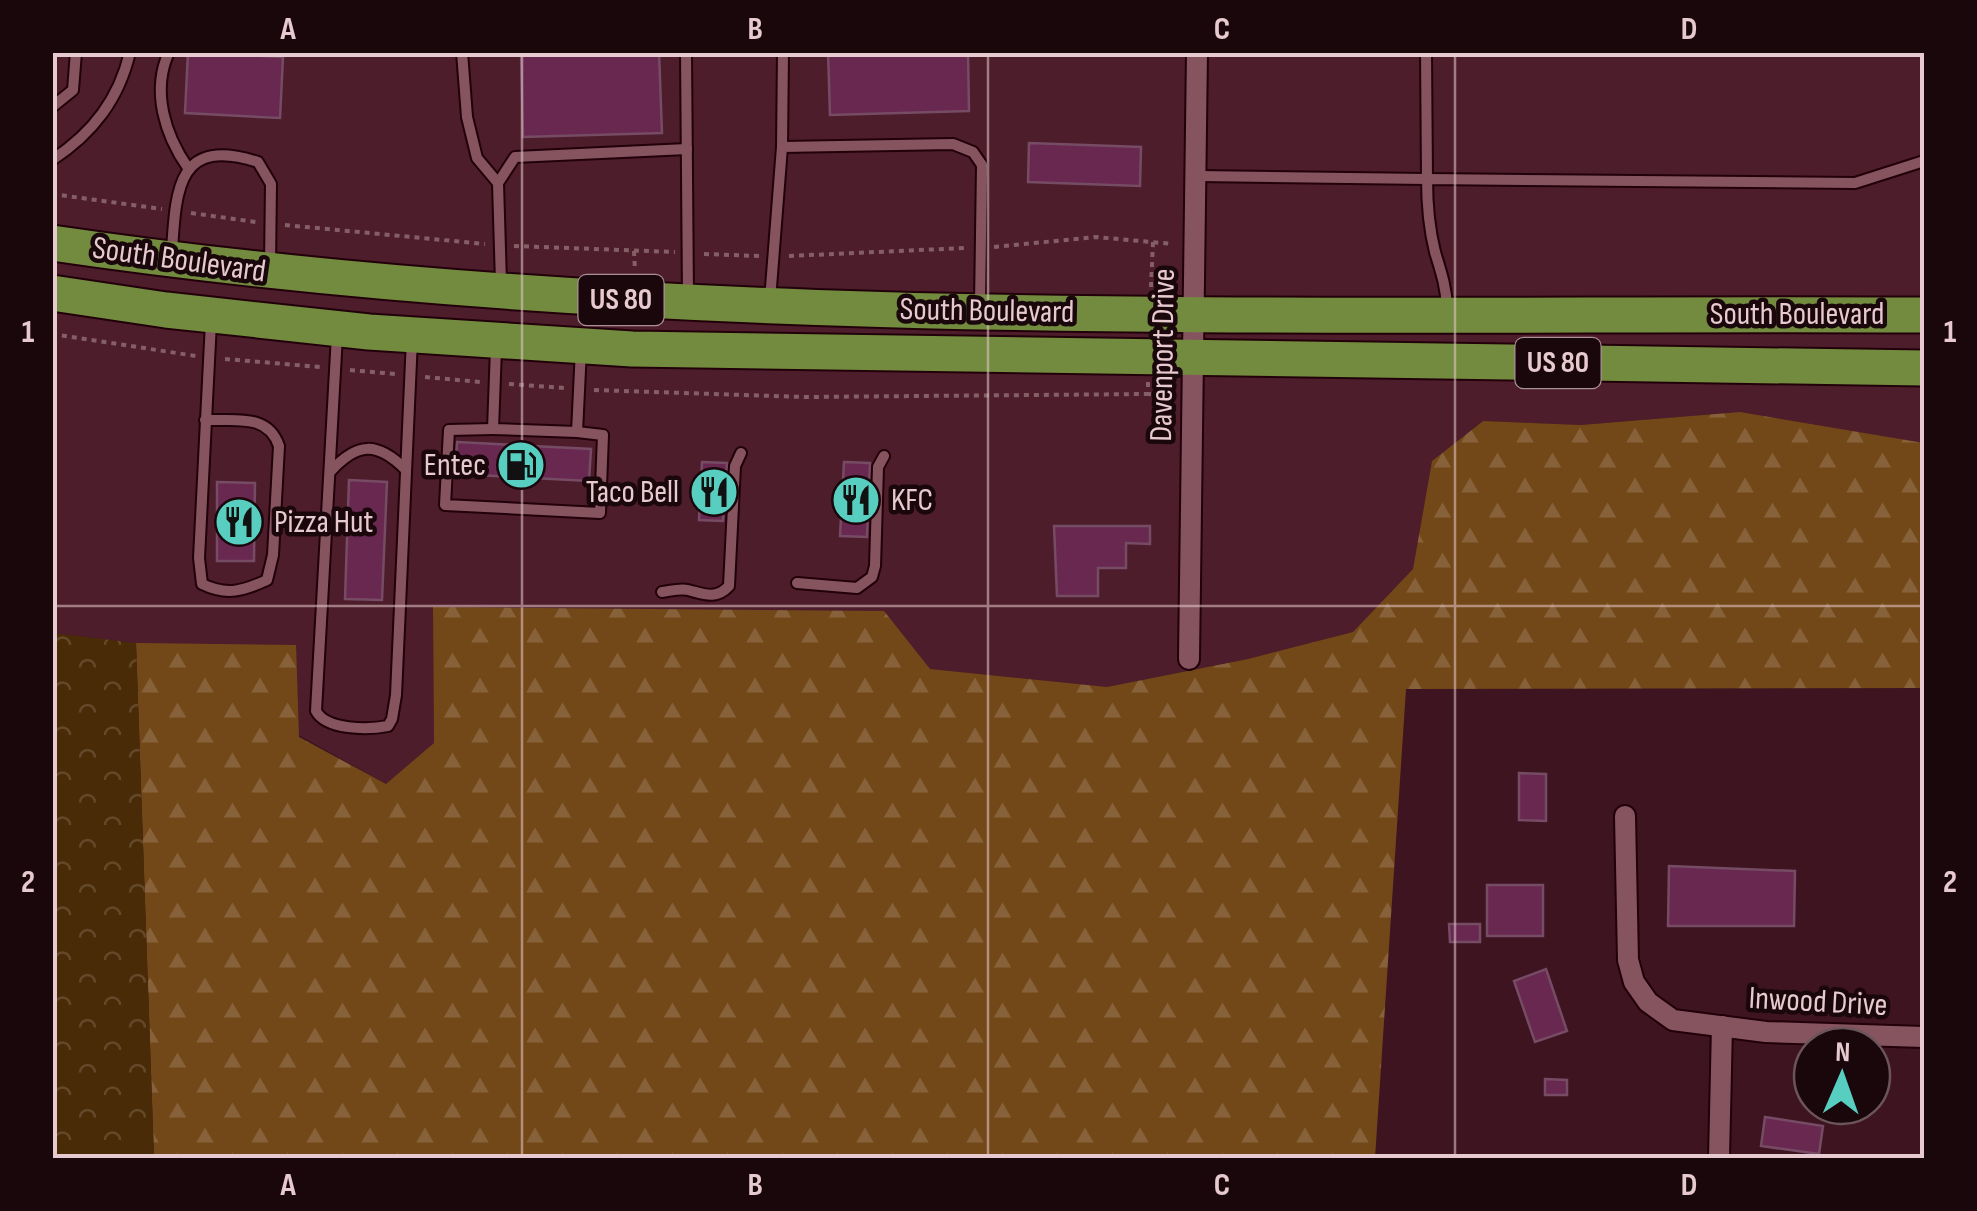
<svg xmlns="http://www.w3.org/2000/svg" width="1977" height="1211" font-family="'Sofia Sans Condensed',sans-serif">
<defs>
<pattern id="forest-firs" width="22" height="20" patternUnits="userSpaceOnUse" patternTransform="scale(2.5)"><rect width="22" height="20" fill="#734818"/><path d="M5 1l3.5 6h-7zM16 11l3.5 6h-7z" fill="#876139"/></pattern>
<pattern id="park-crowns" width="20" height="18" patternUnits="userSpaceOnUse" patternTransform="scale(2.5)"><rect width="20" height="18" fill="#492b07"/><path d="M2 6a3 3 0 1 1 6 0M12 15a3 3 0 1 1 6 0" fill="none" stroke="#63482a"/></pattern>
</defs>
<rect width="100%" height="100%" fill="#3e1420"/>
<polygon fill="#4e1d2c" points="53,53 1924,53 1924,443 1740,412 1581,425 1482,421 1432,461 1413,569 1353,632 1248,659 1107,687 929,669 433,608 434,743 386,784 136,643 53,633"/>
<polygon fill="url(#forest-firs)" points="1740,412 1924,443 1924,688 1406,689 1375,1158 154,1158 136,643 296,645 299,737 386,784 434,743 433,607 884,611 930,669 1107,687 1248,659 1353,632 1413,569 1432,461 1483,421 1581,425"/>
<polygon fill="url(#park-crowns)" points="53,633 136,643 154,1158 53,1158"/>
<g fill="#692850" stroke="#764b64" stroke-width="2.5">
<polygon points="188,52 283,57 280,118 185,113"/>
<polygon points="521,52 659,52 662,133 523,137"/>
<polygon points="828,52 968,52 969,111 830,115"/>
<polygon points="1029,143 1141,147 1140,186 1028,182"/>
<polygon points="457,442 591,449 589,481 455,474"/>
<polygon points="702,462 727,463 723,521 699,520"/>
<polygon points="844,462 870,463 867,537 840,536"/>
<polygon points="349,480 387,482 382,600 345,599"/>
<polygon points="217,482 255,483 254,561 217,561"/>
<polygon points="1054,526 1150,526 1150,544 1126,543 1126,568 1098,568 1098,596 1057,596"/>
<polygon points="1519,773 1546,774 1546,821 1519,820"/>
<polygon points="1669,866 1795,871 1794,926 1668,926"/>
<rect x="1487" y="885" width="56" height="51"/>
<polygon points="1449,924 1480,924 1480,942 1450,942"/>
<polygon points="1546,969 1567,1031 1535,1042 1514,981"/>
<polygon points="1545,1079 1567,1080 1567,1095 1545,1095"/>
<polygon points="1765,1117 1823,1126 1819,1154 1761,1146"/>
</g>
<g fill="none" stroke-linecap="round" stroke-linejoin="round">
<g stroke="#22000a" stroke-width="14">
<g id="lane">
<path d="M169,52C151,91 165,135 188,168"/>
<polyline points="462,52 467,117 477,158 498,183"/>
<polyline points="686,52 688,298"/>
<polyline points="52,107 73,90 76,52"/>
<polyline points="782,147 783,52"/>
<path d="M52,160C93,133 119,99 130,52"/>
<polyline points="1198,176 1427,179 1426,52"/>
<path d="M172,250C176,186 179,137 258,162L271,184L270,266"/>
<polyline points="501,283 498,183 515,157 687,149"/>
<polyline points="770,300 782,147 953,144 973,152 982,165 980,305"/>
<path d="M1447,307C1446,286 1441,272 1435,252C1429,228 1427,203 1427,179L1855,183L1924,161"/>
<path d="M337,335L316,711C326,730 368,730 388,726L392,719L396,695L412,339"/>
<polyline points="496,348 493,429 577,432 581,349"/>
<path d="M205,420C235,421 268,413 279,446L273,555L267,580C243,591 227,596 202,584L199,558L211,322"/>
<polyline points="493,429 449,430 445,505 600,513 603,435 577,432"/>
<path d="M330,472C357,442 377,441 406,470"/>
<polyline points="797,583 857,588 872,577 875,566 878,467 884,456"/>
<path d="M662,592C670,591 680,588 688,590C704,594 716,600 729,586L735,466L741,453"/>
</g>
</g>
<g stroke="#22000a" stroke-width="24">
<g id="street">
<polyline points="1189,659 1197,52"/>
<polyline points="1625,816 1628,960 1634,982 1648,1002 1673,1020 1766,1032 1924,1037"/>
<polyline points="1719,1158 1722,1026"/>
</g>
</g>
<g stroke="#22000a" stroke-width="39">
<g id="highway">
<path d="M52,243C672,334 1300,312 1924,315"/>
<polyline points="52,293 166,310 369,332 632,349 1924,368"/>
</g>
</g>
<g stroke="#845f68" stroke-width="4" stroke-dasharray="5 5" stroke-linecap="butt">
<polyline points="52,194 162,209"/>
<polyline points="191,213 256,222"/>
<polyline points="285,225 485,244"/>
<polyline points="514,246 675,252"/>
<polyline points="994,247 1096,237 1173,244"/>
<polyline points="634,251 635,271"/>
<polyline points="704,254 759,256"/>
<polyline points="789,256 964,248"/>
<polyline points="1151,287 1153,242"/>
<polyline points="52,334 196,356"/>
<polyline points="225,359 320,367"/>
<polyline points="350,370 395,374"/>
<polyline points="425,377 480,382"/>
<polyline points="1148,382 1148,394 1171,395"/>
<polyline points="509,384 565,388"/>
<polyline points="594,390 805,397 1148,394"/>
</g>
<use href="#lane" stroke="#85545f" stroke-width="10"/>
<use href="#street" stroke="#85545f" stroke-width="20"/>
<use href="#highway" stroke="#728b3e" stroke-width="35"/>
</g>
<path fill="none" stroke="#e7cacf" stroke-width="2.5" stroke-opacity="0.55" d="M522,52V1158M988,52V1158M1455,52V1158M52,606H1924"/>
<defs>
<g id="fuel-disc" transform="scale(2.5)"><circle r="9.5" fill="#58cec0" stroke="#19070c"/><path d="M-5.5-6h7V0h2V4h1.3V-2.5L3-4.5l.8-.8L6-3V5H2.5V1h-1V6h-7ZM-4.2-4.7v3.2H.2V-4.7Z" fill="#111"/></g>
<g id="restaurant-disc" transform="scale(2.5)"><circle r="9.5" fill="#58cec0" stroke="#19070c"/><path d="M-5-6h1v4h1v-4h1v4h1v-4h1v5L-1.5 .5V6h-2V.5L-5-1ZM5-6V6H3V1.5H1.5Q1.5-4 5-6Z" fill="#111"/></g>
</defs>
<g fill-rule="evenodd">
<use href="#fuel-disc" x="521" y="465"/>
<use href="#restaurant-disc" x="714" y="492"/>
<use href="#restaurant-disc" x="856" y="500"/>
<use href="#restaurant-disc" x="239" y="522"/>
</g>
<g text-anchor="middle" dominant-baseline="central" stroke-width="9" stroke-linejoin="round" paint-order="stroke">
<g fill="#19070c" stroke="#a99094" stroke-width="2.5">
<rect x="578.5" y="275" width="85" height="50" rx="8"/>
<rect x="1515.5" y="338" width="85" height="50" rx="8"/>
</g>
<g font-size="30" font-weight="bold" fill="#e7cacf">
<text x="621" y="300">US 80</text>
<text x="1558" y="363">US 80</text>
</g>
<g font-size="32" fill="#e7cacf" stroke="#19070c">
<text transform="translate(179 260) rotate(8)">South Boulevard</text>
<text transform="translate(987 311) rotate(1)">South Boulevard</text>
<text x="1797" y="314">South Boulevard</text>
<text transform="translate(1163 355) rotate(-89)">Davenport Drive</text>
<text transform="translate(1818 1002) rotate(3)">Inwood Drive</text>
</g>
<g font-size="32" fill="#e7cacf" stroke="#19070c" text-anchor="end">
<text x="486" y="465">Entec</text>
<text x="679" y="492">Taco Bell</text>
<text x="891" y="500" text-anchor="start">KFC</text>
<text x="274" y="522" text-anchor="start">Pizza Hut</text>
</g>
</g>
<rect width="1977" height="1211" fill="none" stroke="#19070c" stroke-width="110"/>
<g transform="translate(1842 1076) rotate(2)"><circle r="48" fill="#19070c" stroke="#6b555a" stroke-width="2.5"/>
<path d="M0-8L18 38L0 25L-18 38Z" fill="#58cec0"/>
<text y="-15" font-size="28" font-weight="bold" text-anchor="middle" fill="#e7cacf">N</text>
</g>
<rect x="55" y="55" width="1867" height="1101" fill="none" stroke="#e7cacf" stroke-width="4"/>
<g font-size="32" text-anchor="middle" font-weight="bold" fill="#e7cacf">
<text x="288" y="39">A</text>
<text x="755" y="39">B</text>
<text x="1222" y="39">C</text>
<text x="1689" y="39">D</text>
<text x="28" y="342">1</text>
<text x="1950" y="342">1</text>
<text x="28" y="892">2</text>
<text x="1950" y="892">2</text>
<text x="288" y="1195">A</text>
<text x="755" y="1195">B</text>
<text x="1222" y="1195">C</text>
<text x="1689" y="1195">D</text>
</g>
</svg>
